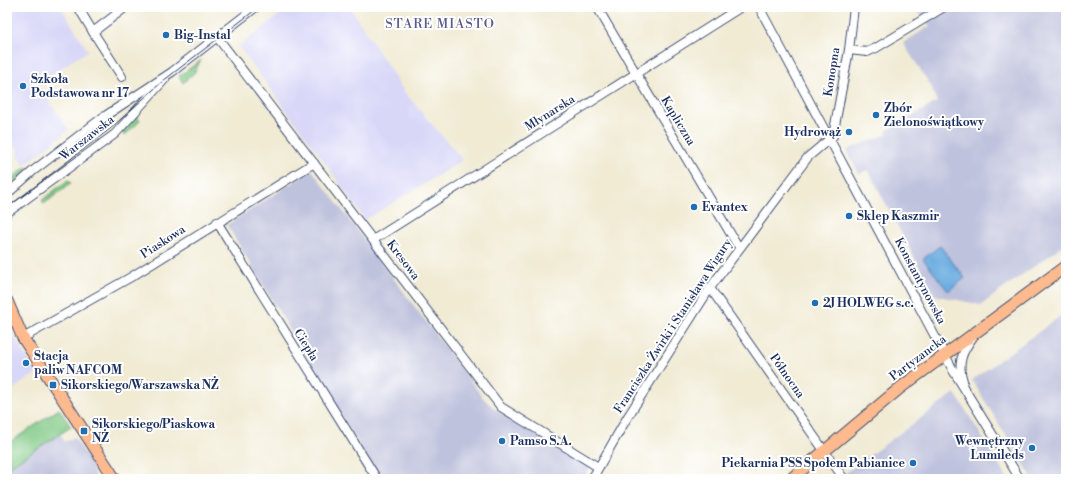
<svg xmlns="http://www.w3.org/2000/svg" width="1073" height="486" font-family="'Libre Bodoni',serif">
<rect width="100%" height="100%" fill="#fff"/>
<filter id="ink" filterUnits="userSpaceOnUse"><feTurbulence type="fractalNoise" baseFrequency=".025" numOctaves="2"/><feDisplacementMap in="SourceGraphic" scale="8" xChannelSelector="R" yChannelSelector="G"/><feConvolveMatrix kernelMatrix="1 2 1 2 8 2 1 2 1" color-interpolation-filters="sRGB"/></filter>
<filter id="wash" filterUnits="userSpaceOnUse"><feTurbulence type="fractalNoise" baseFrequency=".012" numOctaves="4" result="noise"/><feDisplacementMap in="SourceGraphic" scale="16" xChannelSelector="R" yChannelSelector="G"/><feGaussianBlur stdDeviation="0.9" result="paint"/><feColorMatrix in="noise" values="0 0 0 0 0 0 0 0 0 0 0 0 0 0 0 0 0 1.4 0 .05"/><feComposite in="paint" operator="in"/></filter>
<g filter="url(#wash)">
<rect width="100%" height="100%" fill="#f1ebd4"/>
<g fill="#d8d7f8">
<polygon points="7,7 61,7 88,51 37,83 69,130 24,165 18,156 19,151 7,138"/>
<polygon points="289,7 350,7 405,93 463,160 365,220 319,154 239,47"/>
<polygon points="13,335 37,373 7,393 7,339"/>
</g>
<g fill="#bfc2dd">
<polygon points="914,7 1066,7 1066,243 981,305 934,295 868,170 859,174 847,150 888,134 886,131 937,102 931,86 903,43 930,26"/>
<polygon points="312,170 484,399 495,409 590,467 583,479 380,479 227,225"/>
<polygon points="1066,312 1066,479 1033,479 972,380"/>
<polygon points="955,393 1008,479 835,479 847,472"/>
<polygon points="60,434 65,442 74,437 96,469 93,472 97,478 7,479 7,468"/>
</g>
<g fill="#80c884" stroke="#4e7c71">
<polygon points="201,60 194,73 183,83 179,76"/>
<polygon points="137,116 140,121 124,136 122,131"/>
<polygon points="26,167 28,171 7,187 7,182"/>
<polygon points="68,180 71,183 44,204 42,200"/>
<polygon points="59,409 71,427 7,468 7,444"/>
</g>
<polygon fill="#6daee1" stroke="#446ea0" points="940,246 965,278 948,291 923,259"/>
</g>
<g filter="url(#ink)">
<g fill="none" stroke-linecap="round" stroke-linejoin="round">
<g stroke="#3b4b70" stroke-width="10">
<g id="minor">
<polyline points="78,7 93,32"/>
<polyline points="597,7 736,243 739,246"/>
<polyline points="759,7 954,372 1020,479"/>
<polyline points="217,37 501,407 598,467"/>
<polyline points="849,50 867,52 876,48 944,7"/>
<polyline points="122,77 93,32 126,7"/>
<polyline points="7,194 33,171 102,118 172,72 256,7"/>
<polyline points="7,213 115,134 165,79"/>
<polyline points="217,222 377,479"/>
<polyline points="373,240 741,7"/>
<polyline points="710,288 844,479"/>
<polyline points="23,338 131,277 314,163"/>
<path d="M963,381C957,363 962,352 973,337"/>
<polyline points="592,479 627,418 710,288 808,157 833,136 849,50 854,7"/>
</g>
</g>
<g stroke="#3b4b70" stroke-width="13">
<g id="major">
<polyline points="7,301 23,338 115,479"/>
<polyline points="791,479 900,388 1066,266"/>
</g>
</g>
<use href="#minor" stroke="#fff" stroke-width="8"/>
<use href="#major" stroke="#fcba8e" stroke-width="11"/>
<polyline stroke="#1b2f5e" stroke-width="1" points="7,208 111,128 163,81 259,7"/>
</g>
</g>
<g fill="#1f6fb2" stroke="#fff" stroke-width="1.5">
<circle cx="166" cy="35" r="4"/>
<circle cx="23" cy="86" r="4"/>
<circle cx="876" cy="115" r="4"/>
<circle cx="849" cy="132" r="4"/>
<circle cx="694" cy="207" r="4"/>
<circle cx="849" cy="216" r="4"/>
<circle cx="815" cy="303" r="4"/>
<circle cx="26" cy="363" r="4"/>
<rect x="49" y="381" width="8" height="8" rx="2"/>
<rect x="80" y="427" width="8" height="8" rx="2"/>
<circle cx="502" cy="441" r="4"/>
<circle cx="1032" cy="448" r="4"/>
<circle cx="913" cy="463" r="4"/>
</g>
<g text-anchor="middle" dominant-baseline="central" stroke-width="4" stroke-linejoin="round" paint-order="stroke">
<g font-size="12" font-weight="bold" fill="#1b2f5e" stroke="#fff" text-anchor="start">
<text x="174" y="35">Big-Instal</text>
<text x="31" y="79">Szkoła<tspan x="31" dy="14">Podstawowa nr 17</tspan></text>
<text x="884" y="108">Zbór<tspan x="884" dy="14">Zielonoświątkowy</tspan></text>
<text x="841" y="132" text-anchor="end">Hydrowąż</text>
<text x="702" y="207">Evantex</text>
<text x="857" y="216">Sklep Kaszmir</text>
<text x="823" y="303">2J HOLWEG s.c.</text>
<text x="34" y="356">Stacja<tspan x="34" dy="14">paliw NAFCOM</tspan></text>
<text x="61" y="385">Sikorskiego/Warszawska NŻ</text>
<text x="92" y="424">Sikorskiego/Piaskowa<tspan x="92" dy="14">NŻ</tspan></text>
<text x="510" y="441">Pamso S.A.</text>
<text x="1024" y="441" text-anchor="end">Wewnętrzny<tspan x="1024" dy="14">Lumileds</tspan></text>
<text x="905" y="463" text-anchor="end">Piekarnia PSS Społem Pabianice</text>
</g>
<g font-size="12" fill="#1b2f5e" stroke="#fff">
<text transform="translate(832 72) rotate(-81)">Konopna</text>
<text transform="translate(550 113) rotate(-32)">Młynarska</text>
<text transform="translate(678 121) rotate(59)">Kapliczna</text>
<text transform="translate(87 138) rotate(-38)">Warszawska</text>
<text transform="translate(163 242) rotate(-33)">Piaskowa</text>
<text transform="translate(403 260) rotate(53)">Kresowa</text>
<text transform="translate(920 281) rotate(62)">Konstantynowska</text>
<text transform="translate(673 326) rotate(-57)">Franciszka Żwirki i Stanisława Wigury</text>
<text transform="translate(306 345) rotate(58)">Ciepła</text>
<text transform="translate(918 358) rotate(-37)">Partyzancka</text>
<text transform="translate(787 376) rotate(55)">Północna</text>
</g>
<g font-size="13" letter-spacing="1" fill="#5b5d8e" stroke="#fff">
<text x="440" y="24">STARE MIASTO</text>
</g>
</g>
<rect width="1073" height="486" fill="none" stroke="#fff" stroke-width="24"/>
</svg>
